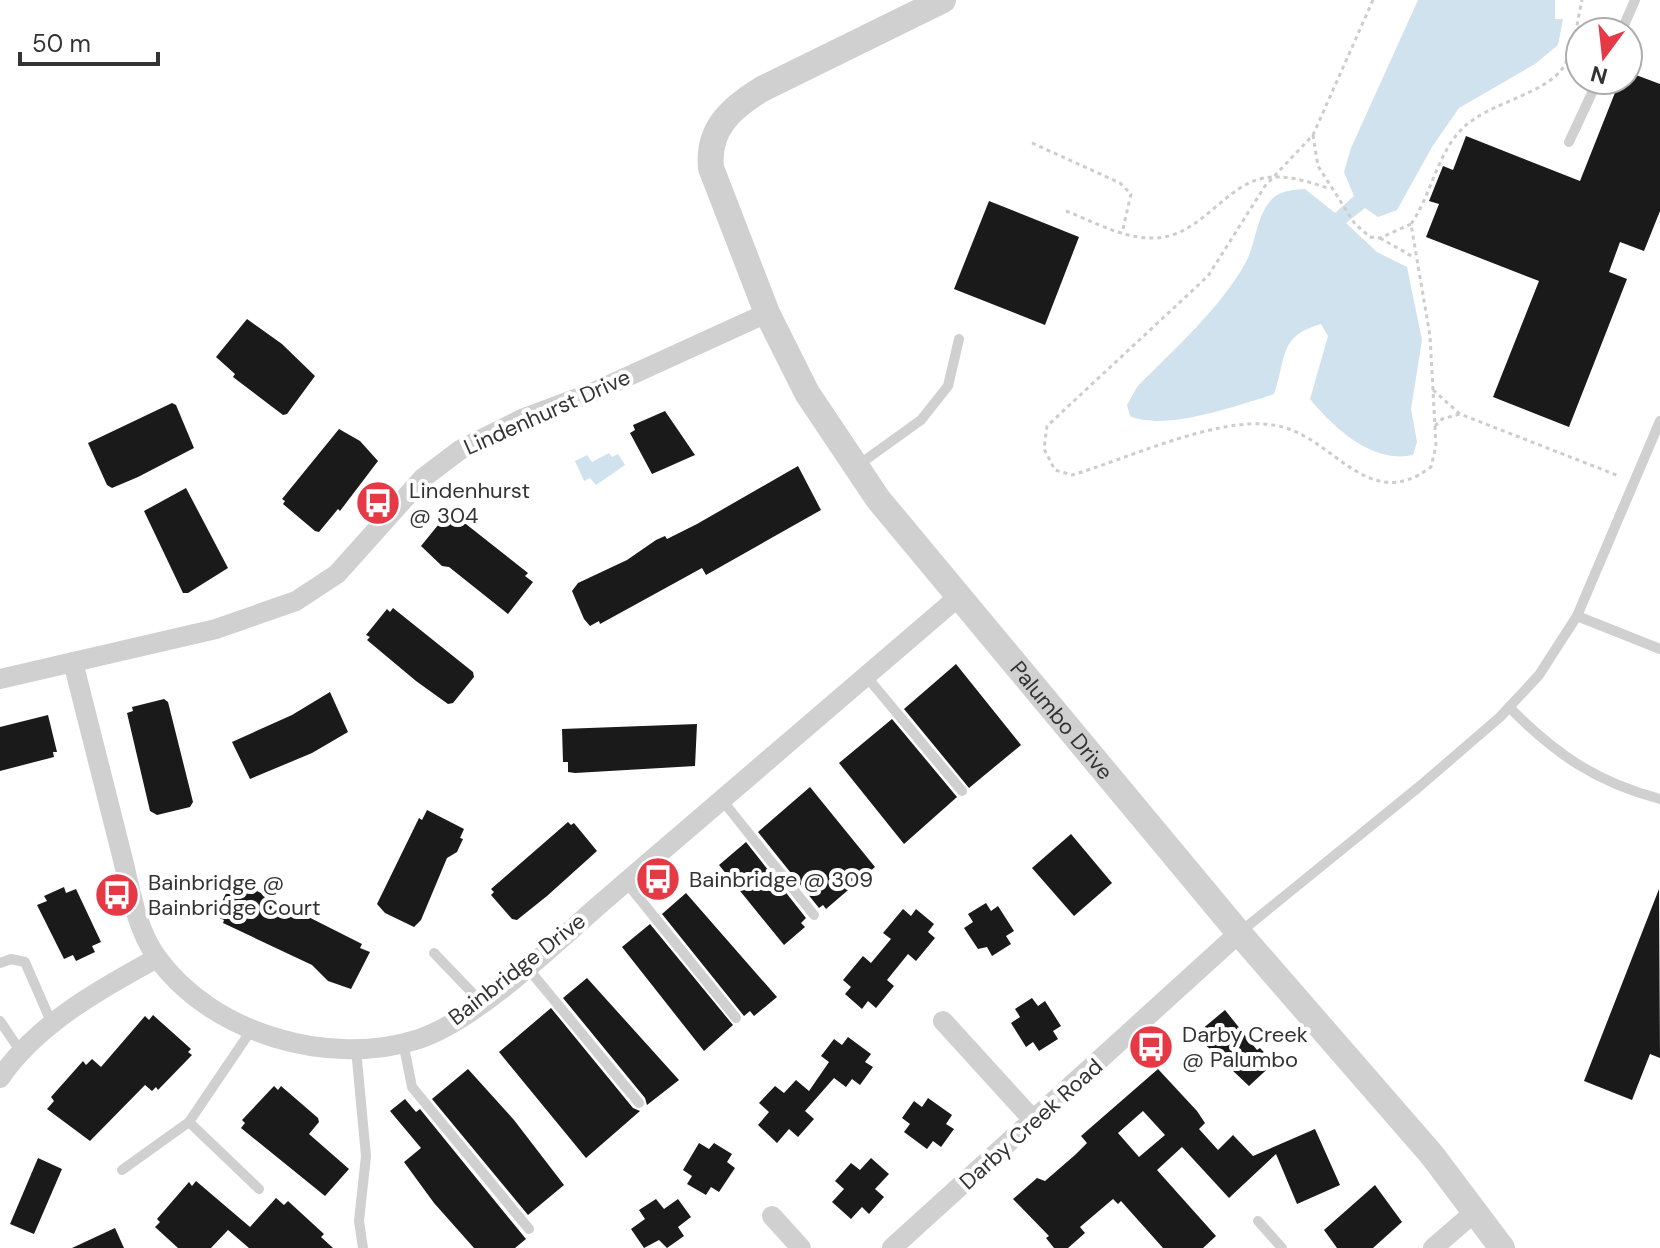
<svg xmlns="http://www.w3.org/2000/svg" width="1660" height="1248" font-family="'DM Sans',sans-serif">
<rect width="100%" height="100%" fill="#fff"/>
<g fill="#cfe2ee">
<path d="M1418,0H1555V19H1563L1558,45L1535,64L1459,108L1432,147L1397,210L1378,217L1365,208L1346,223L1377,252L1407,267L1422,340L1411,409L1417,442L1413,455C1372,464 1334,428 1310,399L1328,336L1321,324C1278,336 1287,358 1274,394C1239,405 1163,432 1130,416L1127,405L1137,387C1174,349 1220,309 1246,262C1256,243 1256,217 1271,200C1280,190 1293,190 1305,189L1335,213L1354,196L1344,172L1351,148Z"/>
<polygon points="609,453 612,457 618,454 625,465 596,485 590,478 584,481 575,461 587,455 592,462"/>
</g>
<g fill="#1a1a1a" fill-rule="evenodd">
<polygon points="1628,72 1660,84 1660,211 1644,251 1620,242 1609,272 1627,279 1569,427 1493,397 1539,281 1426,237 1439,204 1429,201 1443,166 1453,170 1466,136 1580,181 1620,80 1628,80"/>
<polygon points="989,201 1079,237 1045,325 954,289"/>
<polygon points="247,319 282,344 315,376 287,414 283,415 233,377 235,374 216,357"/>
<polygon points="172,403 176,405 194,448 138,477 112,488 107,485 88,443"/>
<polygon points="665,411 695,455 652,474 630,433 635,430 633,425"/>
<polygon points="339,429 360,441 378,461 340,511 338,509 319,532 315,531 283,504 285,501 282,499"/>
<polygon points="798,466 821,510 706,575 702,568 600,624 599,621 590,626 584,619 572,591 578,583 627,560 656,540 665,536 667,539 697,524"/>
<polygon points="186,488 228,568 188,593 183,593 144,511"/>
<polygon points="447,514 455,520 457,517 528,573 525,576 533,582 508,614 449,567 442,566 421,546"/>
<polygon points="393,608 473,672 474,677 453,703 448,704 416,681 367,640 370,637 366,635 387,609 390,612"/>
<polygon points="956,664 1021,745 969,788 904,709"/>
<polygon points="330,692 348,732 312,753 250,779 232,742 292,715"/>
<polygon points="164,699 168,702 193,802 190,807 157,815 150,811 127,713 133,711 132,707"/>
<polygon points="48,715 57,752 53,752 54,757 0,771 0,727"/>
<polygon points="892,719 957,797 904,844 839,763"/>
<polygon points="697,724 695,766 575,773 568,772 568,762 563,762 562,729"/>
<polygon points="810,787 875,867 826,909 823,905 819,908 758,832"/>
<polygon points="427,810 464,829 460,838 463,839 457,852 447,858 421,920 414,927 385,913 377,904 419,818 422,820"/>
<polygon points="568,822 571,825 574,823 597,851 547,896 517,920 512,919 491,895 494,892 491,889"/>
<polygon points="1071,834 1112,883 1074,916 1032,868"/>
<polygon points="746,842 806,918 801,923 805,927 784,945 719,865"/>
<polygon points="233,879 362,944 360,948 370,952 351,989 328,981 312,965 223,923 224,920 215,916"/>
<polygon points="64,887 66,893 76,889 101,942 92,946 95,952 76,961 73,955 64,959 37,905 47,901 44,896"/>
<polygon points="1659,889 1660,1058 1650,1054 1632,1100 1584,1081"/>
<polygon points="686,893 777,997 754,1016 750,1011 744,1016 662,914"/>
<polygon points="986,903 991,911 998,906 1014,931 1006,936 1011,944 992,956 987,947 978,949 964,928 973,922 968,914"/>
<polygon points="903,909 911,916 916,909 934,924 928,932 935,938 916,961 908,954 887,980 894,986 876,1008 868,1001 862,1009 845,994 851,987 843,980 863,956 871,963 891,939 883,933"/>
<polygon points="650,924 733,1025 704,1051 622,947"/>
<polygon points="587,978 679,1080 647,1105 645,1098 563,998"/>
<polygon points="1032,998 1038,1006 1045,1001 1061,1026 1053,1031 1058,1039 1039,1051 1033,1042 1026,1047 1011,1023 1020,1017 1015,1009"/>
<polygon points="551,1008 633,1108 640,1111 586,1158 499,1052"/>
<polygon points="1225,1010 1257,1050 1260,1048 1274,1063 1249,1086 1195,1035"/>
<polygon points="153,1015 191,1049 188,1052 192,1055 158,1090 156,1087 152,1091 145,1085 90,1141 47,1109 54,1101 51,1097 83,1061 86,1065 92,1059 101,1067 145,1016 149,1020"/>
<polygon points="848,1037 871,1054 865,1062 873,1067 860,1085 852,1079 846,1087 834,1078 805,1111 814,1119 798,1137 789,1129 777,1143 758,1125 769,1112 759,1103 775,1086 784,1093 796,1080 809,1091 829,1062 821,1056 834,1039 842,1045"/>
<polygon points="468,1069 514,1120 564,1185 528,1215 432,1099"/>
<path d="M1158,1069L1197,1111L1205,1123L1199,1129L1218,1150L1233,1135L1253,1156L1315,1129L1340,1185L1297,1204L1276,1154L1229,1198L1182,1147L1157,1170L1216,1236L1203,1248H1163L1121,1201L1118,1204L1113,1199L1080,1227L1085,1233L1068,1248H1054L1046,1238L1049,1236L1013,1199L1037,1178L1045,1181L1075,1155L1087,1143L1081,1136ZM1143,1111L1165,1135L1139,1157L1118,1133Z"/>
<polygon points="274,1086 278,1090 281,1086 318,1118 319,1122 309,1134 349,1169 325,1196 241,1128 245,1123 242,1120"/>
<polygon points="928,1098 952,1115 946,1124 954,1129 941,1147 933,1141 927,1149 904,1132 910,1124 902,1118 914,1101 922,1107"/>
<polygon points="405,1099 416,1112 420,1109 526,1239 515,1248 474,1248 434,1203 404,1162 421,1148 390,1111"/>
<polygon points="699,1143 709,1149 714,1143 732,1154 727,1162 735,1168 719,1192 711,1187 706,1195 687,1184 692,1176 683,1170"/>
<polygon points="38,1158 62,1169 34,1234 10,1224"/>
<polygon points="871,1158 889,1174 875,1189 884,1197 869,1214 862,1207 851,1219 832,1202 844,1189 835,1181 851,1163 860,1170"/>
<polygon points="196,1181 250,1227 276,1198 284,1205 288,1201 324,1234 321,1237 333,1248 249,1248 228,1230 211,1248 178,1248 155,1227 160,1222 157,1219 189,1182 192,1186"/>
<polygon points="1375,1185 1402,1222 1373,1248 1337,1248 1324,1230"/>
<polygon points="656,1199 664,1209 678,1199 691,1217 678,1227 684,1236 667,1248 659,1240 644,1248 631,1229 645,1219 639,1210"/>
<polygon points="115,1228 124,1248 72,1248"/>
</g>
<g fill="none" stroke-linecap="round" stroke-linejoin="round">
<g stroke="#cdcdcd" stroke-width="3" stroke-dasharray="4 4" stroke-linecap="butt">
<path d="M1373,0L1313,135L1265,186L1208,276L1047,426L1044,449L1055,470L1072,475C1127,459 1217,416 1273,425C1333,433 1366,516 1431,467L1436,446L1430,336L1411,224C1432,194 1437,152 1464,127C1490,102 1547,94 1564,66C1575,47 1577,21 1582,0"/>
<polyline points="1313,135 1318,166 1355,224 1370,237 1380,238 1411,224"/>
<polyline points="1032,143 1120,183 1131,194 1122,233"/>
<path d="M1066,211C1092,221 1120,237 1149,238C1194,240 1216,198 1251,182C1276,171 1305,180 1330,189"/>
<polyline points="1380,238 1415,258"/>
<polyline points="1433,390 1460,414 1619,476"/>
<polyline points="1435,426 1442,419 1460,414"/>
</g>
<g stroke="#d0d0d0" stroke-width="10">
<polyline points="1621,32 1635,0"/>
<polyline points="1569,142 1598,80"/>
<polyline points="857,466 921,420 948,386 959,339"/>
<polyline points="1577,616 1660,649"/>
<polyline points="866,676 962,791"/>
<path d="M1509,707C1555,754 1596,782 1660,799"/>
<polyline points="722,800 814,915"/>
<polyline points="626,882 736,1018"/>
<polyline points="1239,933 1420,786 1500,717 1539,675 1577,616 1660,421"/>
<polyline points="434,953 481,1002"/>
<polyline points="0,963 11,959 25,962 52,1024"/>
<polyline points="526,966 639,1103"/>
<polyline points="0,1021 21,1052"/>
<polyline points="252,1029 189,1122 259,1189"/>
<polyline points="403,1042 412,1087 529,1229"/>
<polyline points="356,1049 366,1156 359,1221 363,1248"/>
<polyline points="122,1170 189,1122"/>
<polyline points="1258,1221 1282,1248"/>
</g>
<g stroke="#d0d0d0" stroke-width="20">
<path d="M73,662C89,725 105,788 121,852C130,886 135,926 156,956C211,1034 330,1068 419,1039C480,1018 556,942 606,899C723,799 840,698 957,598"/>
<polyline points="0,679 216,629 296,601 337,574 423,478 460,450 524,418 596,391 767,313"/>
<polyline points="943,1021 1034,1121"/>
<path d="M0,1078C37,1024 100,989 157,958"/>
<polyline points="772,1216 801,1248"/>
<polyline points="892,1248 1239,933"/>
<polyline points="1433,1248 1476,1211"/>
</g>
<path stroke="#d0d0d0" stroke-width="26" id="s1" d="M943,0L762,89C731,108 707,129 711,168L767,313L807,393L878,499L1239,933L1432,1155L1502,1248"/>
</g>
<defs>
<g id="bus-disc" transform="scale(2.3)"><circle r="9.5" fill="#e63946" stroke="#fff"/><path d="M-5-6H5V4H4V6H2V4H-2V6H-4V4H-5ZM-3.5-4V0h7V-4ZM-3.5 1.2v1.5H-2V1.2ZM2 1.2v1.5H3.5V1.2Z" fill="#fff"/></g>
</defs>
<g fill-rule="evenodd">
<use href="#bus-disc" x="378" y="503"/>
<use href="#bus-disc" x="658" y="879"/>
<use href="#bus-disc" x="117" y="895"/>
<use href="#bus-disc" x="1151" y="1047"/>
</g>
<g text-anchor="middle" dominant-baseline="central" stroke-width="8" stroke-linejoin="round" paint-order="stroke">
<g font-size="22" fill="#333" stroke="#fff">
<text transform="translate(547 412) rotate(-24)">Lindenhurst Drive</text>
<text stroke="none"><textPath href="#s1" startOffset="962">Palumbo Drive</textPath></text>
<text transform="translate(517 969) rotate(-38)">Bainbridge Drive</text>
<text transform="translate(1031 1124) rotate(-42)">Darby Creek Road</text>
</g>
<g font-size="22" fill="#333" stroke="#fff" text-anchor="start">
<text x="409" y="490">Lindenhurst<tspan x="409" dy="25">@ 304</tspan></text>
<text x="689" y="879">Bainbridge @ 309</text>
<text x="148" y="882">Bainbridge @<tspan x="148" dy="25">Bainbridge Court</tspan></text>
<text x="1182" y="1034">Darby Creek<tspan x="1182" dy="25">@ Palumbo</tspan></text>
</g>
</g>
<g transform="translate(1604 56) rotate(195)"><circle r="38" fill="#ffffff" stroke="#adadad" stroke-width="2"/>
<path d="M0-6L14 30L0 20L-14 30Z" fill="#e63946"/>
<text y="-12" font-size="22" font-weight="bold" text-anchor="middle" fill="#333333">N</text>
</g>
<path d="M20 52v12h138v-12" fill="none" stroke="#333333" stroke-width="4"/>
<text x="32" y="52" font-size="24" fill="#333333" stroke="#ffffff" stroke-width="6" paint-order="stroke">50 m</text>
</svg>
